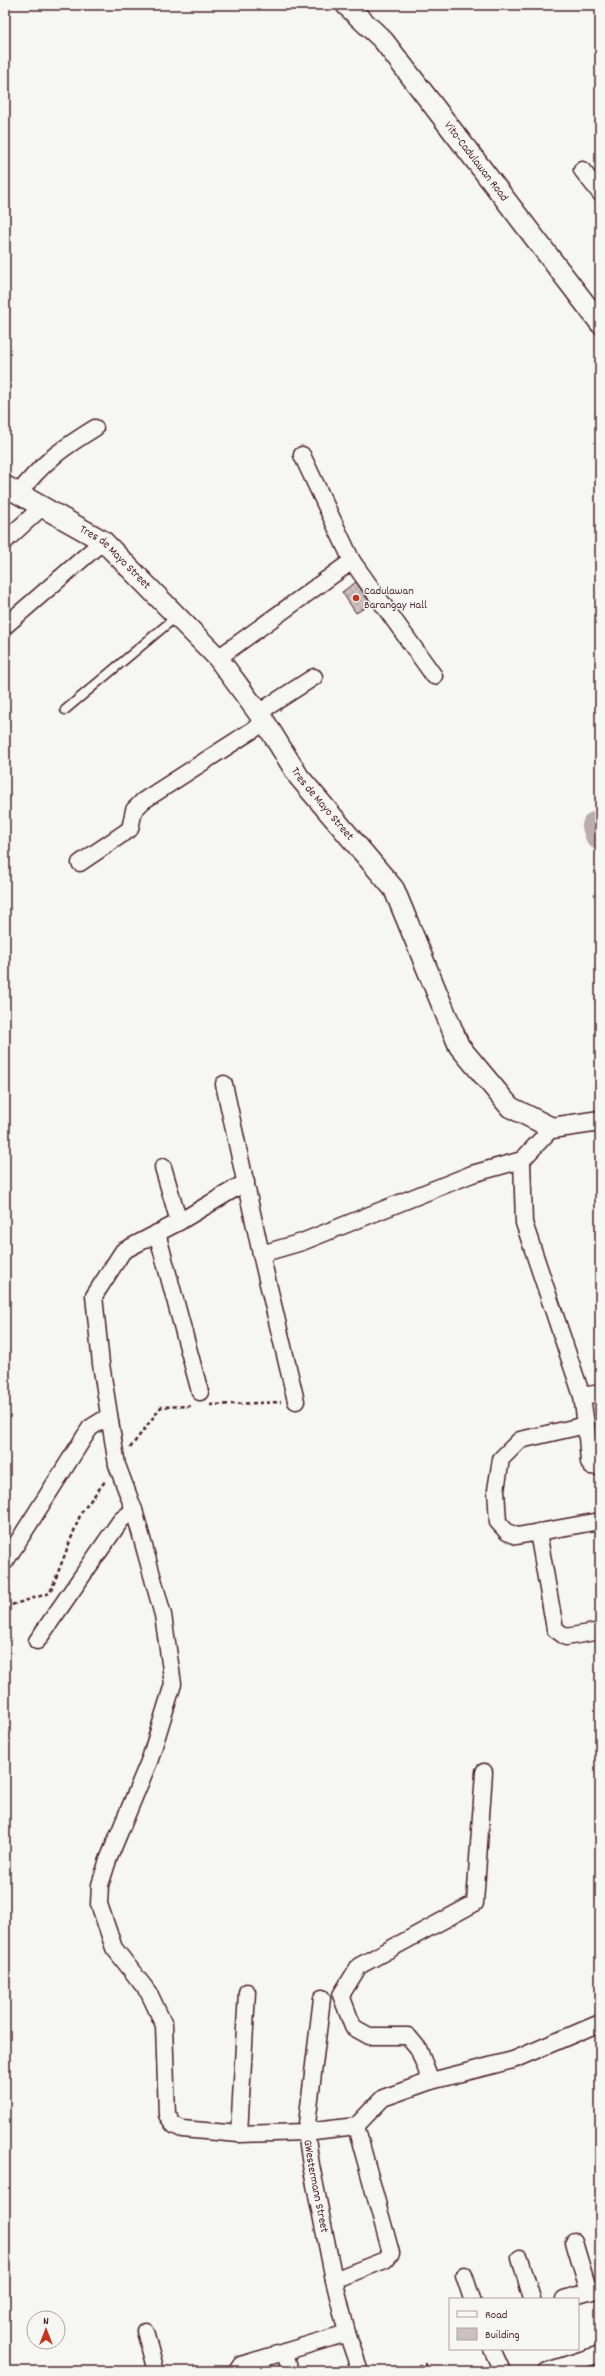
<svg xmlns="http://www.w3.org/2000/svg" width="605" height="2376" font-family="Dekko,sans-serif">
<defs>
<pattern id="building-cross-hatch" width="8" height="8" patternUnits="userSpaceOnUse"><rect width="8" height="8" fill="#ccc1c0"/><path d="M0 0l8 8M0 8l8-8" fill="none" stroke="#b1a5a5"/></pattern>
</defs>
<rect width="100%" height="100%" fill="#f6f6f2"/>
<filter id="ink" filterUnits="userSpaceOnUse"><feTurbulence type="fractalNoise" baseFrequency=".025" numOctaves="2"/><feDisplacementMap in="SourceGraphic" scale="8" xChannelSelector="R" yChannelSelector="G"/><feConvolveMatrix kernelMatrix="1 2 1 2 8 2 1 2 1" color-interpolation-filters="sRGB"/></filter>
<g filter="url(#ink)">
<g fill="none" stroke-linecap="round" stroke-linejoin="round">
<polyline stroke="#bbadae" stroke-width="30" points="597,826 600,835"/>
</g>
<polygon fill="url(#building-cross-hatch)" stroke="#4a1f2b" points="356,582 371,604 356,613 342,592"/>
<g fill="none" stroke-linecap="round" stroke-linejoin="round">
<g stroke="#4a1f2b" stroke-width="11">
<polyline id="service" points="65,710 177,616"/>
</g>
<g stroke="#4a1f2b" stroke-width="19">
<g id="minor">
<polyline points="582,170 600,193"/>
<polyline points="302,455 352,561 434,676"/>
<path d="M18,494C43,462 61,449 95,428"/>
<polyline points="5,541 42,507"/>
<polyline points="5,626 103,541"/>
<polyline points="218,658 352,561"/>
<polyline points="258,713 314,677"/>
<polyline points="80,863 130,829 134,810 143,801 265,722"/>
<polyline points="224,1084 261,1254 296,1401"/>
<polyline points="522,1160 524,1223 582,1396 586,1425 520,1440 501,1459 496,1490 498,1522 507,1532 517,1536 600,1521"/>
<polyline points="163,1167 179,1222"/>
<polyline points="246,1182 179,1222 123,1251 94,1296 101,1364 117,1465 134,1510 163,1615 173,1684 150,1759 108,1860 100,1885 99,1904 114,1948 149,1993 164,2025 167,2115 174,2125 182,2129 239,2134 306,2132 356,2126 383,2098 431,2081 513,2060 600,2023"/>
<polyline points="157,1233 200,1392"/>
<polyline points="261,1254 302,1242 472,1174 522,1160 552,1128"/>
<polyline points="582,1396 600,1393"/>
<polyline points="586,1425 589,1462 591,1466 600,1467"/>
<polyline points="538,1532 555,1629 566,1637 600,1631"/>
<polyline points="5,1562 90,1428 109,1416"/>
<polyline points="37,1641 121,1520 134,1510"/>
<path id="s1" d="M322,1998L306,2132L311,2165L334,2280L347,2333L360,2371"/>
<polyline points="431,2081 418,2048 408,2036 369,2036 353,2027 341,1995 359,1966 475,1903 484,1772"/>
<polyline points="239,2134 247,1992"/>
<polyline points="574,2242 589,2292"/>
<polyline points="520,2258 532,2299"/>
<polyline points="464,2275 472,2299"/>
<polyline points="334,2280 385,2260 391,2253 356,2126"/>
<polyline points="564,2299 599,2289"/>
<polyline points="145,2331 156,2371"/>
<polyline points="492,2349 502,2371"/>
<polyline points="285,2352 290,2371"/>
<polyline points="237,2371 241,2365 347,2333"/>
<polyline points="547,2371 600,2354"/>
</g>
</g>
<g stroke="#4a1f2b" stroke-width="23">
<g id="tertiary">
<path id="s2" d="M346,5L383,40L600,323"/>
<path id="s3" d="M5,486L103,541L218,658L265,722L299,777L394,889L459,1046L510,1107L552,1128L600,1121"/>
</g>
</g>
<g stroke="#4a1f2b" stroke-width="2.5" stroke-dasharray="4 3" stroke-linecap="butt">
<polyline points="210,1405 281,1402"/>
<polyline points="130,1448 161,1407 191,1406"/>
<polyline points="5,1607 50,1593 81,1513 106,1480"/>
<polyline points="397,2371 425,2364 428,2371"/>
</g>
<use href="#service" stroke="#f6f6f2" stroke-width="8"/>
<use href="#minor" stroke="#f6f6f2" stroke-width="16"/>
<use href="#tertiary" stroke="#f6f6f2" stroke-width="20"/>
</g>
</g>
<circle fill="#c8321e" stroke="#f6f6f2" stroke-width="1.5" cx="356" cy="598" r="4"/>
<g text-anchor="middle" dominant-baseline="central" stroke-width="3" stroke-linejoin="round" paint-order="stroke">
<g font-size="12" fill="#4a1f2b" stroke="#f6f6f2">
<text stroke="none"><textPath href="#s2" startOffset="204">Vito-Cadulawan Road</textPath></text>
<text stroke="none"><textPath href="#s3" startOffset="132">Tres de Mayo Street</textPath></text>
<text stroke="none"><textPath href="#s3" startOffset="456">Tres de Mayo Street</textPath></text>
<text stroke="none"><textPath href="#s1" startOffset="190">GWestermann Street</textPath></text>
</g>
<g font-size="12" fill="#4a1f2b" stroke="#f6f6f2" text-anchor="start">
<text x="364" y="591">Cadulawan<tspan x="364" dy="14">Barangay Hall</tspan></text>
</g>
</g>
<rect width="605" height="2376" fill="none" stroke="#f6f6f2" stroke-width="20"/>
<rect x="10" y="10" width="585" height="2356" fill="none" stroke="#4a1f2b" stroke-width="1.5" filter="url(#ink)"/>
<rect x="449" y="2298" width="130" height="52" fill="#f6f6f2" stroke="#b1a0a2"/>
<rect x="457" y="2311" width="20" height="6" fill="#f6f6f2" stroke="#b1a0a2"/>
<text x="485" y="2318" font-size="12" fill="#4a1f2b">Road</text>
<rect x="457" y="2328" width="20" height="12" fill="#ccc1c0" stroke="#b1a0a2"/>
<text x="485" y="2338" font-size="12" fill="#4a1f2b">Building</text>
<g transform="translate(46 2330)"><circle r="19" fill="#f6f6f2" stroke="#b1a0a2"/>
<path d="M0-3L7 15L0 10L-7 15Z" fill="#c8321e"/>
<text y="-6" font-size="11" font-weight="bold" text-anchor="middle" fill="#4a1f2b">N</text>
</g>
</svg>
